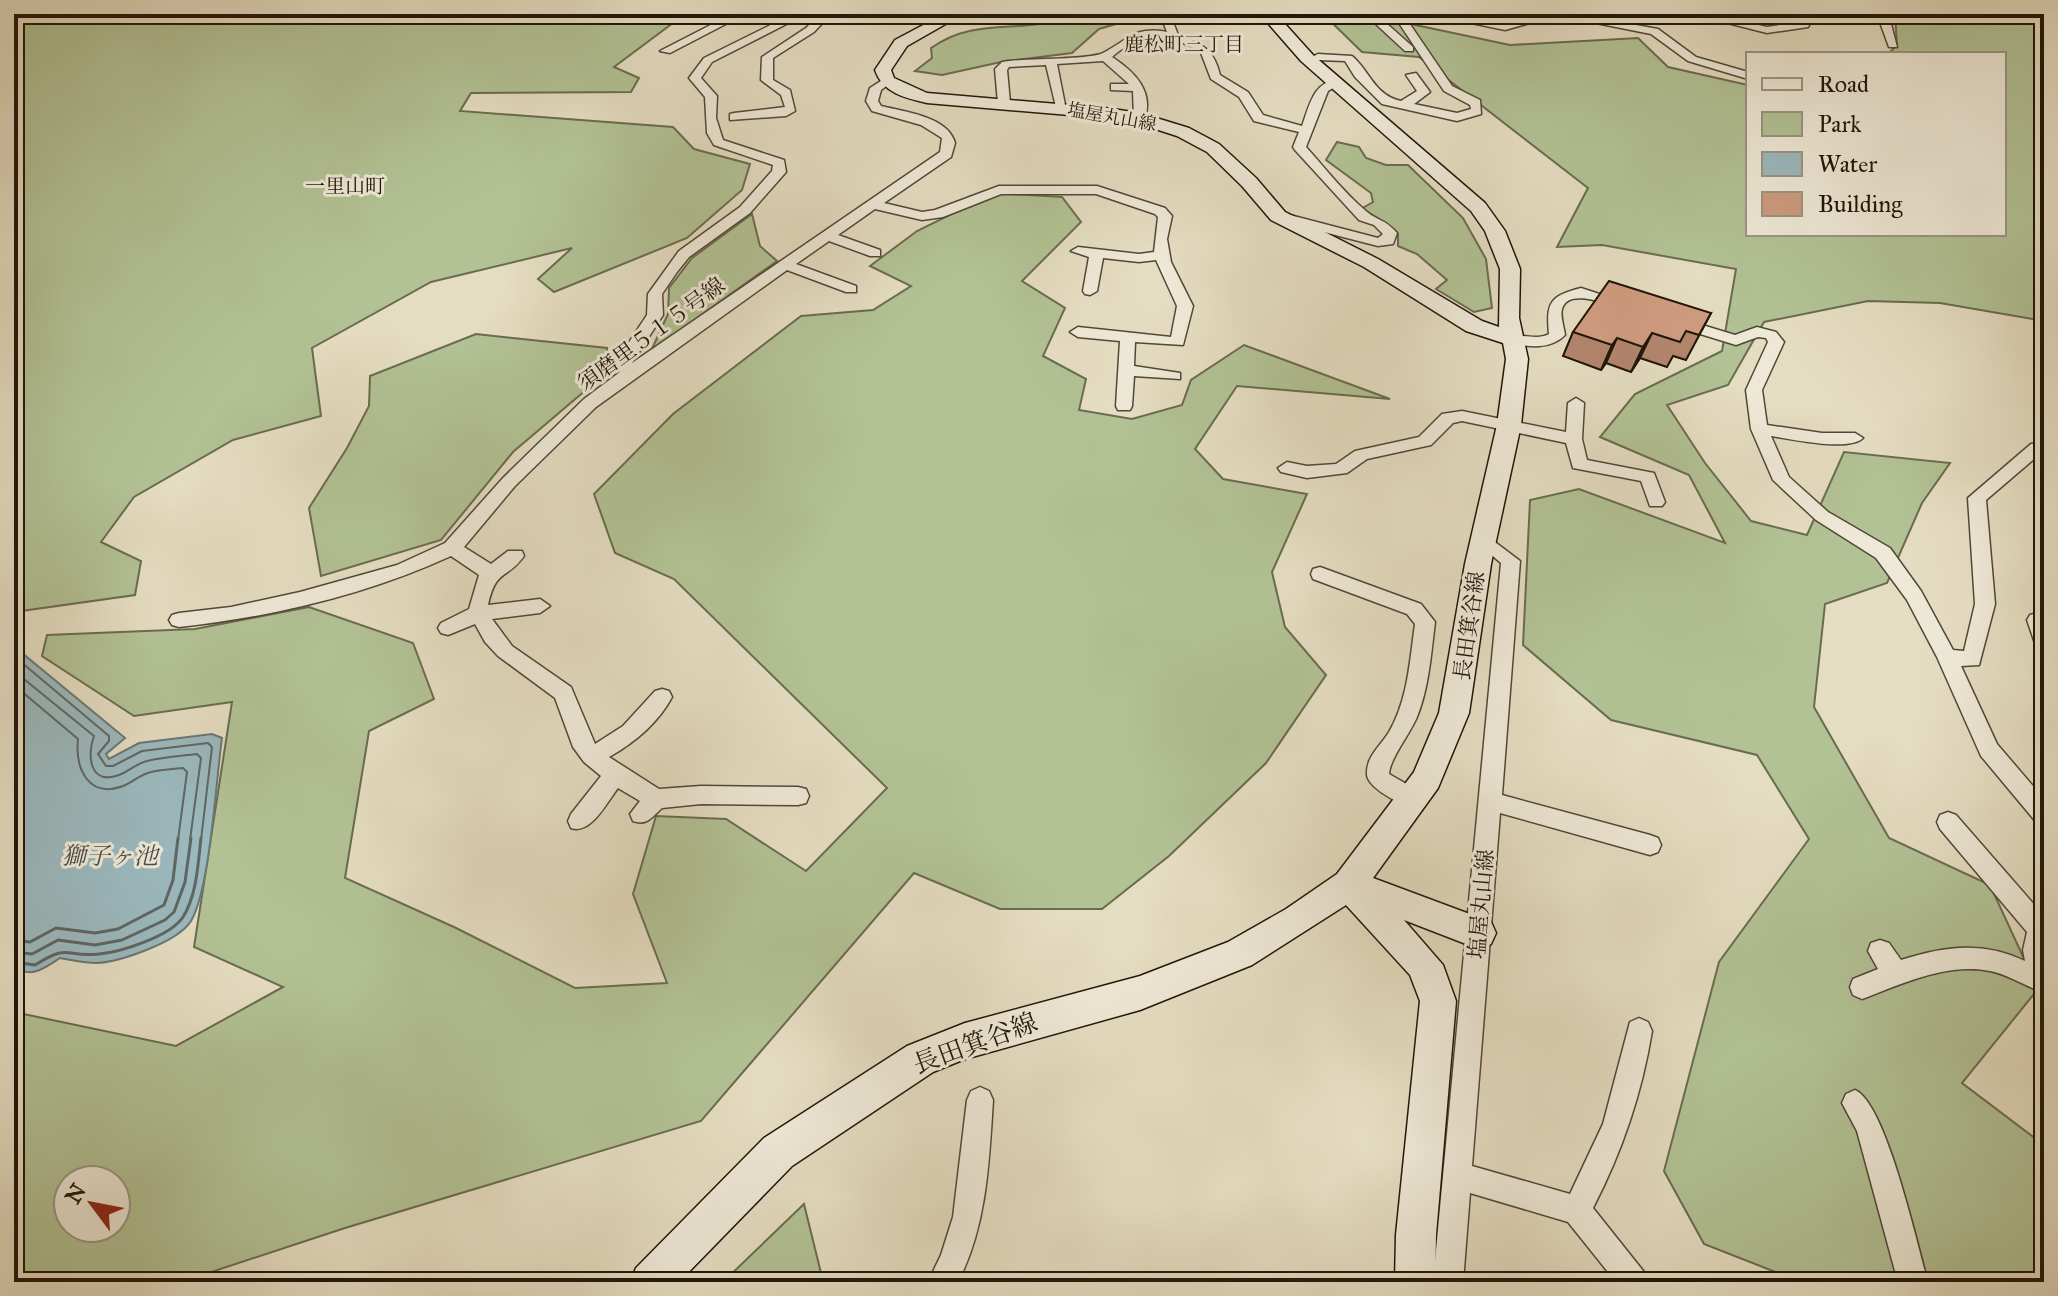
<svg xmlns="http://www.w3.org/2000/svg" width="2058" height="1296" font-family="'IM FELL Great Primer','Noto Serif JP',serif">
<rect width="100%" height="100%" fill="#e5ddc2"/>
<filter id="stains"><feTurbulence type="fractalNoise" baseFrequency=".0025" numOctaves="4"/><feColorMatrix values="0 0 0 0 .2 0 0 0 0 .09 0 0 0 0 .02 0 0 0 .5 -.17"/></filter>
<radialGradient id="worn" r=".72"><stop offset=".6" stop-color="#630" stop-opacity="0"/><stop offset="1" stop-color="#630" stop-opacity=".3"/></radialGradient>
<g fill="#b2c295" stroke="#696c50" stroke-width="2" fill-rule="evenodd">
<polygon points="14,14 685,14 614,67 639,78 631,92 471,93 460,111 673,127 694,149 750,164 742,190 687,238 554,292 538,279 572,248 431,282 312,348 321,416 233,440 134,497 101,542 141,561 135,595 14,612"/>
<path d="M1070,14H1134L1133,19L1099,29L1072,53L1001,62L942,75L915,71L932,58L931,48C979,14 1026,37 1070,14Z"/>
<polygon points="1323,14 1387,14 1392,20 1510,45 1638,38 1668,67 1748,85 1748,234 2004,234 2004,54 1888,54 1897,45 1895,14 2044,14 2044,321 1940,303 1868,301 1764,322 1728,385 1667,405 1705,463 1751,521 1807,535 1844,452 1950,463 1922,503 1887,583 1825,604 1814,707 1889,838 1990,885 2038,989 1962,1083 2044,1145 2044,1282 1801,1282 1704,1244 1664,1171 1719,962 1809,839 1757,755 1611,720 1523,645 1530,500 1579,489 1725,543 1689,475 1600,437 1635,394 1722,351 1736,269 1602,245 1557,247 1588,188 1419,57 1362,52"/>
<path d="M1337,142L1359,147L1366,158L1386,165H1408L1463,218L1486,259L1492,308L1474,312L1436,289L1447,280L1417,254L1398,246V234C1385,223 1370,219 1361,209L1373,202L1371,193L1326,160Z"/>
<path d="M994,193L1062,197L1081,222L1022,281L1065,308L1043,356L1086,379L1079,410L1132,419L1182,405L1191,380L1244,345L1390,399L1237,386L1195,449L1223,479L1307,494L1272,572L1285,627L1326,675L1266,763L1169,856L1102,909H1000L914,873L701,1121L345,1228L181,1282H14V1012L176,1046L283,987L194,947L232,702L134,716L42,656L47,635L195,629L309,607L413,643L434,699L369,731L345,878L454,927L575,988L667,983L633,894L656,816L726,819L806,871L887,788L674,579L615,553L594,494L673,414L801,316L873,310L911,286L870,266L917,231ZM68,1180H116V1228H68Z"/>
<polygon points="752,214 760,246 777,261 651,351 668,314 669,288 692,258"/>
<polygon points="476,334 607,348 607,372 513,452 441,540 321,576 309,508 347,448 369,406 370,376"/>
<polygon points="804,1204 821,1273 814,1282 723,1282"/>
</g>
<path fill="#9bb9be" stroke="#6a7776" stroke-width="2" d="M14,653H22L125,738L106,754L109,759L139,743L212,734L222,738C216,780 210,889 191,921C178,942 120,962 96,963C85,963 71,960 60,958C44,968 32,979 14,967Z"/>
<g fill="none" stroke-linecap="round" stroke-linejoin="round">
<g stroke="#5e6764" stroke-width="2">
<polyline points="14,661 21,662 109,736 109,741 98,754 106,766 113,766 142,751 208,743 212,747 201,840"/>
<path d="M14,671L94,736C87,755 89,786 119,775C128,772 137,763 147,761C163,757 181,756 197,754L201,758L190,840"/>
<path d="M14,685L78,739C75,768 88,799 123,786C133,782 141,774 151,772C162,769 173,769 183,768L187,772L178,840"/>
</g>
<g stroke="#5e6764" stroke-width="3">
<polyline points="14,940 30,942 56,928 95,933 118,929 164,905 173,880 178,838"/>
<polyline points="14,952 32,954 58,940 95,945 122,940 165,920 174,912 185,882 191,838"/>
<path d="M14,962L35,965C72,942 64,958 99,954C121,952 171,936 183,917C197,895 198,863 201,838"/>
</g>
<g stroke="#514738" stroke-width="3">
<g id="street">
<polygon points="732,14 745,14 670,53 660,51"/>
<path d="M793,14H806L712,62L701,78L717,96L716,118L723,140L784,160L786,172L750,213L689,257L677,272L662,294L663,315L632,363L940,152L942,138L921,125L872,111L866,101L870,88L887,77L893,81L881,90L878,101L881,106C904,112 948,116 955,143L951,157L884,203L922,212L935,210L999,186H1097L1165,208L1172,216L1167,239L1171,262L1193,306L1183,345L1135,342L1134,366L1180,373V379L1134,376L1132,406L1130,410H1118L1116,406L1120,341L1078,337L1070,332L1078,327L1171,337L1177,306L1156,260L1139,262L1103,258L1097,291L1090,295L1085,294L1083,291L1089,257L1071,251L1078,247L1139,254L1154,252L1158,217L1155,214L1096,194H1001L943,217L922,220L875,209L838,235L880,250V256H870L829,241L796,264L856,286V292H846L787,270L596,407L515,486L464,547L491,564L508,551H522L524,556C507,580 496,568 488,605L540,599L550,606L540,613L492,619L512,646L571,687L595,744L623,726L655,691L662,689L669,691L672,697C658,723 634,743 609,757L659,789L701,786L798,787L806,789L809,796L806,803L798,805L701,804L662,808C652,817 647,826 633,821L630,814L640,801L618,788C607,802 591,835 571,828L568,821L571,814L601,776L584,762L573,747L555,698L498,656L485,642L475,624L448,635L441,633L438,628L441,623L469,609L479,575L451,556C366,595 271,617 179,627L172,625L169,620L172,615L179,613L231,607L300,592L397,565L445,543L503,478L584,399L620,372L616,362L647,315L648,294L679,251L740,207L772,171L773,165L714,145L707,133L705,97L689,78L704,58Z"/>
<polygon points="820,14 831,14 814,32 773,58 773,80 790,90 795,111 786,116 730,120 730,114 734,113 785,107 781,95 761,80 762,57 806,28"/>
<path d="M1160,14H1170L1178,35C1202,44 1214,49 1220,75L1248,92L1263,115L1302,126C1309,107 1314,79 1338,81V85L1328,91L1306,147C1325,168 1344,193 1367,212C1378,221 1385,219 1397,233L1393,244L1378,246L1281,221V215L1286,214L1378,238L1383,234L1374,225L1359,220L1295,150L1293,147L1299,132L1254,121L1239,97L1211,79L1201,53C1172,32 1138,33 1112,57C1135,72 1155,92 1144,121L1134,118L1133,91L1111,90V84H1129L1103,61L1057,64L1066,110L1056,107L1046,65L1009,67L1007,70L1010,103L1004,107L998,103L995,69L1002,62C1023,58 1089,60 1103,53C1129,40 1133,26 1167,32Z"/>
<polygon points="1205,14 1215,14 1217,18 1208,20"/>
<polygon points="1365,14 1376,14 1413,47 1413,51 1405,51"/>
<path d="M1393,14H1403L1452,86L1480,100L1481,114L1457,121L1382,104L1355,77L1345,61L1318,60L1312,57L1318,54L1352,56C1370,71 1374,95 1401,101L1417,91L1406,75L1416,73L1430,92L1414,104L1457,113L1471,109L1470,105L1444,91Z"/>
<path d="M1428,14C1454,14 1481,24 1505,24C1524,23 1542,14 1562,14L1505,30Z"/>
<polygon points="1575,14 1658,29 1696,57 1748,72 1748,79 1688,61 1651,34 1586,21"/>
<polygon points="1692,14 1711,14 1767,27 1800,22 1805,14 1815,14 1808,27 1767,33"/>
<polygon points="1873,14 1884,14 1891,24 1897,47 1889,47 1881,25"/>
<path d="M1581,288L1630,304L1623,308C1609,305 1568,287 1562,309C1560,316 1564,327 1565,335C1550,350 1529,347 1510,343V337C1523,333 1536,341 1549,334C1546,302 1550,296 1581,288Z"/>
<path d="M1676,317L1735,335L1757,327L1776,332L1784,342L1762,390L1767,425L1822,433H1855L1863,438C1849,452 1791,439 1771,436L1789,477L1828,512L1890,548L1921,591L1953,650L1964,651L1975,604L1968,498L2031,444L2044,443V455L2040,454L1986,500L1995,604L1979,665L1961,666L1997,744L2044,799V825L2036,822L1981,756L1937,657L1907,600L1876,558L1816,520L1773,480L1751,429L1746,390L1768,342L1766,338L1758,337L1736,345L1671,325L1668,322Z"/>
<polygon points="1576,398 1584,403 1582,439 1587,460 1654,473 1665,502 1662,506 1650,506 1641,481 1573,468 1566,443 1462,421 1453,423 1431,445 1367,459 1347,473 1307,478 1281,472 1278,468 1287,462 1307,466 1336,464 1355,451 1419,437 1442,414 1462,411 1566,432 1568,403"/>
<path d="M1483,533L1520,561L1502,795L1650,835L1658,838L1661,845L1658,852L1650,855L1500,813L1472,1166L1570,1194L1603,1124L1630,1022L1639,1018L1648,1022L1652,1031C1642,1093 1622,1152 1593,1208L1644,1272L1649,1282H1616L1568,1222L1470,1193L1463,1282H1433L1501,563L1474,540Z"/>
<path d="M1320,567L1421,604L1435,622C1431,654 1429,687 1417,717C1410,734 1390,758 1389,774L1422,793L1425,800L1422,807C1409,811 1368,789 1367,775C1366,756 1380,747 1389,732C1408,700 1410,659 1415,624L1407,614L1313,579L1311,574L1313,569Z"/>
<polygon points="2037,613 2044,615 2044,652 2037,649 2027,620 2030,615"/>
<path d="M1948,812L1956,815L2044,916V987L2037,990C2022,984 2006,974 1990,971C1948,962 1901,984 1862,999L1853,995L1850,987L1853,979L1878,969L1868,951L1871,943L1880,940L1889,943L1901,960C1945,946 1983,941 2025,961L2023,950L2027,932L1940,829L1937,822L1940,815Z"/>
<path d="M980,1087L989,1091L993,1100C989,1162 987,1225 958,1282H928L941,1255L953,1217L967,1100L971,1091Z"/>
<path d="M1855,1090C1886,1103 1917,1245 1928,1282H1898L1857,1131L1842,1103L1846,1094Z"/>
</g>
</g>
<g stroke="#20150a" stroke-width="3">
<path id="secondary" d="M944,14H963L907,46L891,70L894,78L927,93L1105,108L1140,113L1189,128L1219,144L1256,178L1285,212L1378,259L1482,321L1499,327L1500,269L1485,231L1471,211L1301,61L1260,14H1276L1313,55L1485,203L1505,231L1520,269L1519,318L1528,359L1521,425L1491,564L1469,713L1438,788L1373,878L1491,922L1496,933L1491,944L1479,949L1404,920L1443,965L1456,1001L1436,1235L1435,1282H1395L1396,1235L1420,1001L1410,975L1346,905L1252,965L1140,1010L965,1059L933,1072L792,1166L679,1282H630L636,1268L764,1138L907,1046L965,1023L1140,976L1228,942L1286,909L1337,874L1414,772L1439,713L1465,564L1497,425L1506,359L1503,343L1466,331L1364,267L1271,220L1242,186L1207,152L1177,136L1137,123L1105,118L927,103C905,98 883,93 875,70L895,40Z"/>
</g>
<use href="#street" fill="#eee9d7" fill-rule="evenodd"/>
<use href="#secondary" fill="#eee9d7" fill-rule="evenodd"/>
</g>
<polygon fill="#b2856d" stroke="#20150a" stroke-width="2" points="1711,313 1686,360 1673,356 1667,367 1640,358 1631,372 1606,363 1601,370 1563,356 1573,332"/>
<g fill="#916c59" stroke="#20150a" stroke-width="2">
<polygon points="1652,333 1640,358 1631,372 1643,347"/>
<polygon points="1617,338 1606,363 1601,370 1612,345"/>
</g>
<polygon fill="#cf9b7f" stroke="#20150a" stroke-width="2" points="1609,281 1711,313 1699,335 1686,331 1680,342 1652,333 1643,347 1617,338 1612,345 1573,332"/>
<g text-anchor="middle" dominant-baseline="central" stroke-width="6" stroke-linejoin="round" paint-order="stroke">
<g font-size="18" fill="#20150a" stroke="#eee9d7">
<text transform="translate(1112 117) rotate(10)">塩屋丸山線</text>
</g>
<g font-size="20" fill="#20150a" stroke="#eee9d7">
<text x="1184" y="44">鹿松町三丁目</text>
<text x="345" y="186">一里山町</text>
</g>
<g font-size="22" fill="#20150a" stroke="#eee9d7">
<text transform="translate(651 334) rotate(-36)">須磨里５１５号線</text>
<text transform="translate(1469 626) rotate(-82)">長田箕谷線</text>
<text transform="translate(1481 904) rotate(-85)">塩屋丸山線</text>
</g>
<g font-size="24" font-style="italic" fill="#4b4e49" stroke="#eee9d7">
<text x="110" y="856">獅子ヶ池</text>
</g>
<g font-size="26" fill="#20150a" stroke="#eee9d7">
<text transform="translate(975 1043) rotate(-20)">長田箕谷線</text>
</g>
</g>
<rect width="2058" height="1296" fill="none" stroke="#e5ddc2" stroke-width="48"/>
<rect x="16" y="16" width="2026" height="1264" fill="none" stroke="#20150a" stroke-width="4"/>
<rect x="24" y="24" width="2010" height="1248" fill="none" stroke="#20150a" stroke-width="2"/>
<rect x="1746" y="52" width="260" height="184" fill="#eee9d7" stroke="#9c9485" stroke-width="2"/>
<rect x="1762" y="78" width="40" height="12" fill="#eee9d7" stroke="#9c9485" stroke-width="2"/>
<text x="1818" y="92" font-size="24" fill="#20150a">Road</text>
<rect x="1762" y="112" width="40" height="24" fill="#b2c295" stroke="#9c9485" stroke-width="2"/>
<text x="1818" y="132" font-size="24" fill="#20150a">Park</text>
<rect x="1762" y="152" width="40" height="24" fill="#9bb9be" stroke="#9c9485" stroke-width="2"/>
<text x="1818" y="172" font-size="24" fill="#20150a">Water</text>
<rect x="1762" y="192" width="40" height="24" fill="#cf9b7f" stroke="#9c9485" stroke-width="2"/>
<text x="1818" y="212" font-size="24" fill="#20150a">Building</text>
<g transform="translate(92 1204) rotate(302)"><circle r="38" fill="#eee9d7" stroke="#9c9485" stroke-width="2"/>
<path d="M0-6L14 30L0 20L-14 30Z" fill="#8f2418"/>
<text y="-12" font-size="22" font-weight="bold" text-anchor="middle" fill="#20150a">N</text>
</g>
<rect width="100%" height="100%" filter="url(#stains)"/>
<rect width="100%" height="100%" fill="url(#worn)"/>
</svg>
